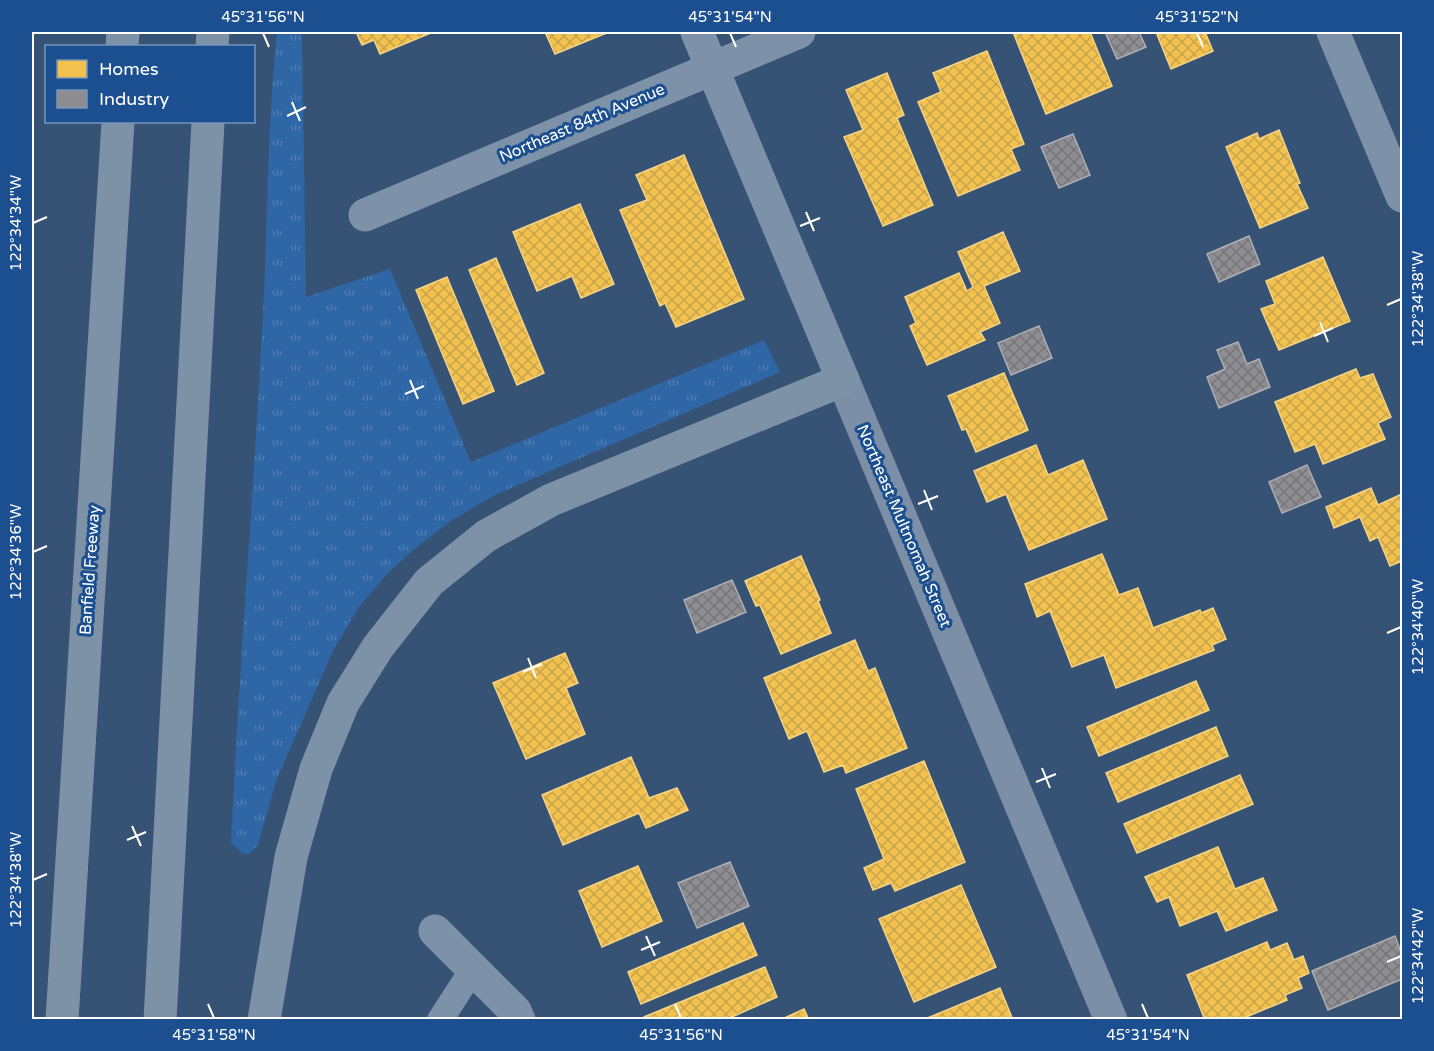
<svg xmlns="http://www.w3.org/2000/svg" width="1434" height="1051" font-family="'Varela Round',sans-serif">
<defs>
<pattern id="grass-tufts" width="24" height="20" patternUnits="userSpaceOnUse" patternTransform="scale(1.5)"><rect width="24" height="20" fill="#2f66a5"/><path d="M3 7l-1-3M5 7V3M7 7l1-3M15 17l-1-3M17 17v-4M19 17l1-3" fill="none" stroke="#4e7db2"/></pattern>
<pattern id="homes-cross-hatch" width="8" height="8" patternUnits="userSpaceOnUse" patternTransform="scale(1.5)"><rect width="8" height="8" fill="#f2c14e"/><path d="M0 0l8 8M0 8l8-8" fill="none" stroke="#c8a44e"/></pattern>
<pattern id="industry-cross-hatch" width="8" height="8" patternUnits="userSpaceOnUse" patternTransform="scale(1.5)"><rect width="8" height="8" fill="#8d8d92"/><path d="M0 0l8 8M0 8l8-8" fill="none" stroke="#76767a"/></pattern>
</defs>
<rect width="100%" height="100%" fill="#365274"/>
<path fill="url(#grass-tufts)" d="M277,32H302L306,297L390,269L471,462L764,340L780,372L497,494L452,520L417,547L389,572L358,608L333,651L276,781L258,845L249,854L242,853L231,843C239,666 254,489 263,313C268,219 267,125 277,32Z"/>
<g fill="url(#homes-cross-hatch)" stroke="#f6d483" stroke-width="1.5">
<polygon points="356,32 433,32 380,54 374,40 362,45"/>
<polygon points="545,32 609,32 555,54"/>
<polygon points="1013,32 1090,32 1112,86 1046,114"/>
<polygon points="1156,32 1205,32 1213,51 1171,69"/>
<polygon points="987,51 1024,144 1011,149 1020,170 958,196 918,102 941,92 933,73"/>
<polygon points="887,73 904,115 897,118 933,205 883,226 844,137 863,130 846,90"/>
<polygon points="1279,130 1300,183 1297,184 1308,208 1260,228 1226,147 1257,133 1259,139"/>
<polygon points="684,155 744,299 676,327 665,303 660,306 620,210 647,200 636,175"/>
<polygon points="580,204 614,284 581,298 572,276 537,291 513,232"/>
<polygon points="1003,232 1020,271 984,286 1000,323 980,332 985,340 927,365 910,326 916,323 905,297 959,273 967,291 973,287 958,252"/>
<polygon points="1323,257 1350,321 1279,350 1261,309 1275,304 1266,281"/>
<polygon points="496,258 544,373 517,385 469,270"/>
<polygon points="447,277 494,391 463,404 416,290"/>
<polygon points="1356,369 1360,378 1373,374 1391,417 1378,423 1385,439 1323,464 1315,444 1295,452 1275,402"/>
<polygon points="1004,373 1028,430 976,452 966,429 962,430 948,396"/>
<polygon points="1036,445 1048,475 1083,460 1107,519 1029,550 1006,494 987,502 974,471"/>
<polygon points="1371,488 1378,505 1402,494 1402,561 1390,566 1378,537 1370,541 1360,517 1334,528 1326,507"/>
<polygon points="1102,554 1119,595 1138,588 1153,628 1200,610 1201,613 1213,608 1226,639 1212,645 1214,650 1116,688 1104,655 1072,667 1050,611 1037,617 1025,584"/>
<polygon points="801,556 820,600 818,601 831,633 781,654 760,605 756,606 745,581"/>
<polygon points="855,640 868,671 875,668 907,748 846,773 843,765 824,772 807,731 789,739 764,678"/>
<polygon points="565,653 578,683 566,688 585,734 526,759 493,683"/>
<polygon points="1196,681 1209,710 1099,756 1087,727"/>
<polygon points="1216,727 1228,756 1118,802 1106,773"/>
<polygon points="631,757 649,798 677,788 688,810 646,828 639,813 563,845 542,795"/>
<polygon points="924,761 965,862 895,891 891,883 873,890 864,868 884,859 856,789"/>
<polygon points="1240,775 1253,804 1137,853 1124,824"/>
<polygon points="1218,847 1235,889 1263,878 1277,910 1226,931 1217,911 1180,926 1169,897 1157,902 1145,877"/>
<polygon points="638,866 662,921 602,947 579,891"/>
<polygon points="961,885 996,967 914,1002 879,919"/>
<polygon points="743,923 757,955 641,1004 628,972"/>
<polygon points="1267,942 1270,950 1287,943 1294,960 1303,956 1309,973 1298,978 1302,988 1285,995 1287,1000 1239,1020 1205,1020 1187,975"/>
<polygon points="765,967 777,997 725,1020 645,1020 644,1017"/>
<polygon points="1000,988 1013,1020 925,1020 925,1019"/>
<polygon points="804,1009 809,1020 780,1020"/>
</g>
<g fill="url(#industry-cross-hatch)" stroke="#afafb3" stroke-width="1.5">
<polygon points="1105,32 1139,32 1146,47 1117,59"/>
<polygon points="1073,134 1090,175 1059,188 1041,147"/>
<polygon points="1249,236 1260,264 1219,282 1207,254"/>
<polygon points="1039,326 1052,358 1011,375 998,343"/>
<polygon points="1238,342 1247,364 1259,359 1270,387 1219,408 1207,377 1225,369 1217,350"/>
<polygon points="1307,465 1321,497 1282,513 1269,482"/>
<polygon points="732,580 746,612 697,633 684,600"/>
<polygon points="730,862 749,906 697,928 678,883"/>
<polygon points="1395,936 1402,955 1402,979 1328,1010 1312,971"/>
</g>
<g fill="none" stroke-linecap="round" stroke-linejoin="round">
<polyline stroke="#7d92a8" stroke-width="26" points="440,1020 473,969"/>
<g stroke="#7d92a8" stroke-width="33">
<polyline points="697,32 843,380"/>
<polyline points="1333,32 1402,196"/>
<polyline points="365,215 799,32"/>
<polyline points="435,931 515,1011 519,1020"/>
</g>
<polyline stroke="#7d8ea7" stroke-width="33" points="843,380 1111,1020"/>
<g stroke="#7e92a7" stroke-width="33">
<polyline points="122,46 123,32"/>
<polyline points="212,46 213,32"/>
<polyline points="62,1020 118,122"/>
<polyline points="160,1020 208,122"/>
<polyline points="264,1020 291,857 316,769 343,703 378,647 429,582 486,536 551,500 843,380"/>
</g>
</g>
<path fill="none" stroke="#fff" stroke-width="2" d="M263,33L269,47M730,33L736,47M1197,33L1203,47M292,102L300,121M287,116L306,107M806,212L814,231M33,223L47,217M800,226L820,218M1387,305L1401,299M1320,322L1328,342M1314,336L1333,328M410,380L418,399M405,394L424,386M924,490L932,510M918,504L938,496M33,552L47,546M1387,633L1401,627M528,658L536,678M523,672L542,664M1042,768L1050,788M1036,782L1056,774M132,826L141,846M127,840L146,832M33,880L47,874M646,936L655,956M641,950L660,942M1387,962L1401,956M208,1004L214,1018M675,1004L681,1018M1142,1004L1148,1018"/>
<g text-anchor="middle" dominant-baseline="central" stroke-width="6" stroke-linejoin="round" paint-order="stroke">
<g font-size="16" fill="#fff" stroke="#1b4f8f">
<text transform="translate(582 123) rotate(-23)">Northeast 84th Avenue</text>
<text transform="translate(904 526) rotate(67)">Northeast Multnomah Street</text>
<text transform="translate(90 570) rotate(-86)">Banfield Freeway</text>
</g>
</g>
<rect width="1434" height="1051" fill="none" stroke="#1b4f8f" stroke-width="66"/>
<rect x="45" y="45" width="210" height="78" fill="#1b4f8f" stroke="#7695bc" stroke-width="1.5"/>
<rect x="57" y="60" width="30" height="18" fill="#f2c14e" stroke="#7695bc" stroke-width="1.5"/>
<text x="99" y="75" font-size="18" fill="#ffffff">Homes</text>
<rect x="57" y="90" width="30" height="18" fill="#8d8d92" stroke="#7695bc" stroke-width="1.5"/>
<text x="99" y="105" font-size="18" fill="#ffffff">Industry</text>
<rect x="33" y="33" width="1368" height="985" fill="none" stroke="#fff" stroke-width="2"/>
<g font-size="15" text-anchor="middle" fill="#fff">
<text x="263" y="22">45°31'56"N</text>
<text x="730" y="22">45°31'54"N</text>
<text x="1197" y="22">45°31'52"N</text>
<text transform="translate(16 223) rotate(-90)" y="5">122°34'34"W</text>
<text transform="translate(1418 299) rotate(-90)" y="5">122°34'38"W</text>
<text transform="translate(16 552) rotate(-90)" y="5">122°34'36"W</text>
<text transform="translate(1418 627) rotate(-90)" y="5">122°34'40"W</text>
<text transform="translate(16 880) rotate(-90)" y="5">122°34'38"W</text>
<text transform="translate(1418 956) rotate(-90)" y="5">122°34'42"W</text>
<text x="214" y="1040">45°31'58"N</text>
<text x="681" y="1040">45°31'56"N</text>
<text x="1148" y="1040">45°31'54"N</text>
</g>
</svg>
